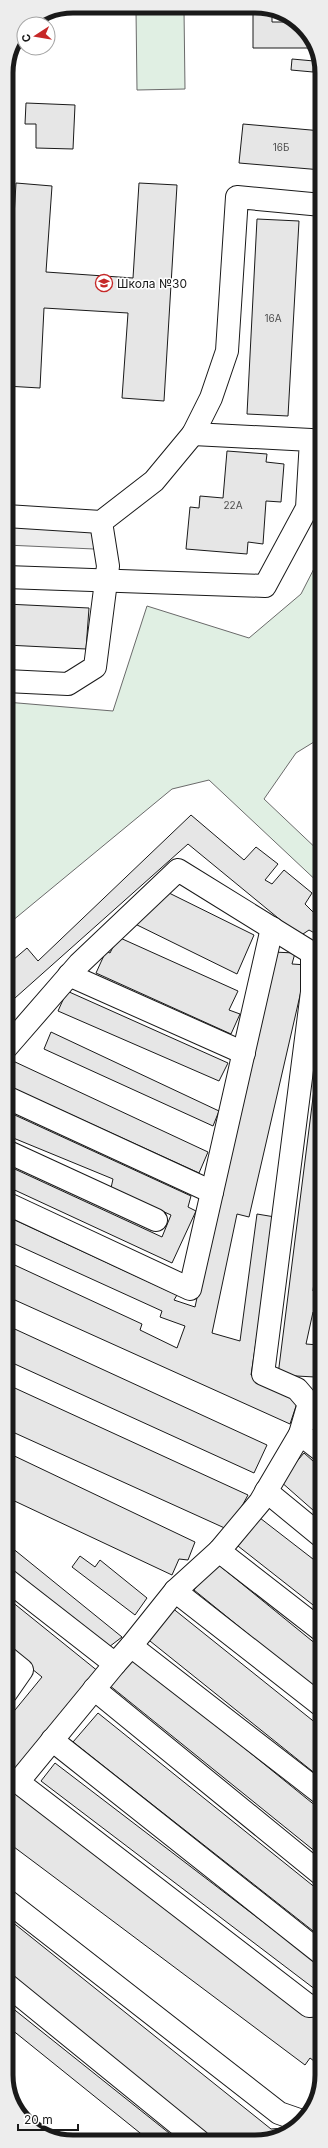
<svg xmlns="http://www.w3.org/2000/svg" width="328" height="2148" font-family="Inter,sans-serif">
<rect width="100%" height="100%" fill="#fff"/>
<g fill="#e0efe3" stroke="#6a6a6a">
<polygon points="184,10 185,89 137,90 136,11"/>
<polygon points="322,553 322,737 296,753 264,799 322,854 322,886 209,780 172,789 6,926 6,702 113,711 147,606 249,638 301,594"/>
</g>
<polygon fill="#ededed" stroke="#6a6a6a" points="6,527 95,531 94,549 6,545"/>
<g fill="#e6e6e6" stroke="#1a1a1a">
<polygon points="253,8 272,8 272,22 294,22 305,29 313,48 253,48"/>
<polygon points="292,59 314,61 313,72 291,70"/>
<polygon points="26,103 75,105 73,149 36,148 36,124 25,124"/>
<polygon points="243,124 322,131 322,170 239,163"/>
<polygon points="16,183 52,186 46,272 133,278 139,183 177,185 164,401 122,398 128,313 44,308 40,388 6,386 6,353"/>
<polygon points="257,219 299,221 288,416 247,414"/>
<polygon points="227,451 267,454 266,462 284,464 281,502 266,501 263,544 248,542 247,554 186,549 190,507 199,508 200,496 223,498"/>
<polygon points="6,604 89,608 86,649 6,645"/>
<polygon points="191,815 244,860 256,847 278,864 265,880 272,884 284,870 312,893 305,904 316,915 322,910 322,937 309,930 300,936 188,844 6,1006 6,966 27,948 38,961"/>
<polygon points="165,891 254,935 237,974 129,921"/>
<polygon points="118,937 238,991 229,1010 240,1014 231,1034 96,973 106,951 110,953"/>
<polygon points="273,952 295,953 292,964 307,965 249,1217 237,1214 212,1333 240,1341 257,1214 275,1217 251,1375 299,1397 290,1424 6,1296 6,1261 142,1324 140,1330 177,1348 185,1326 160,1317 162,1311 6,1240 6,1216 177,1295 174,1300 195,1307"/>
<polygon points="67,991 228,1063 219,1081 58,1011"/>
<polygon points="322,1026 322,1214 313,1291 322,1293 322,1314 313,1312 306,1344 319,1345 315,1377 278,1375"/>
<polygon points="51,1032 219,1111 213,1126 44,1049"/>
<polygon points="13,1061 208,1152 199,1173 6,1085 6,1076"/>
<polygon points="6,1111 191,1196 188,1207 196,1211 172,1263 6,1186 6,1165 162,1237 171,1215 111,1188 113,1179 6,1135"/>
<polygon points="6,1325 267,1445 254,1473 6,1360"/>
<polygon points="6,1384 248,1495 229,1530 6,1429"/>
<polygon points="322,1415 322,1430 315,1424"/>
<polygon points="6,1452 195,1542 188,1560 179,1559 172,1575 6,1497"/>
<polygon points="304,1453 322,1469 322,1518 280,1481"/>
<polygon points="260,1518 322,1566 322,1612 238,1546"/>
<polygon points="6,1543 122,1637 105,1650 6,1572"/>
<polygon points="80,1556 95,1567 100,1560 147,1598 135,1615 72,1567"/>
<polygon points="215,1562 322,1649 322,1694 194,1590"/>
<polygon points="6,1597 99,1672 10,1781 322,2017 322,2067 310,2058 305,2065 6,1841 6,1721 42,1677 6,1648"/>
<polygon points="171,1607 322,1728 322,1779 145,1637"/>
<polygon points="132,1657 322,1811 322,1857 109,1685"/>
<polygon points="98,1713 322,1893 322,1938 73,1742"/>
<polygon points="55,1763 322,1967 322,1990 320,1993 41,1781"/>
<polygon points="6,1917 271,2129 284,2128 289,2132 284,2135 259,2142 209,2141 6,1974"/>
<polygon points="6,2003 179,2141 150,2141 6,2025"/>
</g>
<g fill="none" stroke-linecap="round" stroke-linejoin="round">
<g stroke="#1a1a1a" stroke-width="24">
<g id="minor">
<polyline points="6,516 101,522 154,481 193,434 211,398 227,351 237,197 322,205"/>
<polyline points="6,577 265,586 307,508 311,440 193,434"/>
<polyline points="6,681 68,684 95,667 108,566 101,522"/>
<polyline points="69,975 244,1053"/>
<polyline points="6,1048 79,964 178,870 312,953 312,992 263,1374 297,1389 309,1403 300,1434 322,1451"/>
<polyline points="6,1097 212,1192"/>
<polyline points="6,1151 156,1220"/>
<polyline points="6,1203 190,1289 272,928"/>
<polyline points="266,1491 322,1537"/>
<polyline points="219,1551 322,1631"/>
<polyline points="6,1579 115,1664 131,1646 322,1794"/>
<polyline points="175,1591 322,1706"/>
<polyline points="131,1646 175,1591 219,1551 260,1502 300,1434"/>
<polyline points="6,1657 22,1670 6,1693"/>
<polyline points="115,1664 18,1782 309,2006 322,2005"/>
<polyline points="94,1689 322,1875"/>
<polyline points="52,1740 322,1954"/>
<polyline points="6,1900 279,2113 302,2121"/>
<polyline points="6,1984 199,2141"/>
</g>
</g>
<use href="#minor" stroke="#fff" stroke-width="22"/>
</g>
<defs>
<g id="school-ring" transform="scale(0.9)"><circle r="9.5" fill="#fff" stroke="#c62828" stroke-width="1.5"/><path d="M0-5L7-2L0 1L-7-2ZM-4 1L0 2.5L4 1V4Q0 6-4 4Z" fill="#c62828"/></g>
</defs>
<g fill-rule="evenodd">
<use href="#school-ring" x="104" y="283"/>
</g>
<g text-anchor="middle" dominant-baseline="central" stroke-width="3" stroke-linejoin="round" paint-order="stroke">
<g font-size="10" fill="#4d4d4d">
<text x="281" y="147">16Б</text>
<text x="273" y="318">16А</text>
<text x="233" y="505">22А</text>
</g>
<g font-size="12" fill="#1a1a1a" stroke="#fff" text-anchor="start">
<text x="117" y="283">Школа №30</text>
</g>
</g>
<path d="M0 0H328V2148H0ZM73 13H255A60 60 0 0 1 315 73V2075A60 60 0 0 1 255 2135H73A60 60 0 0 1 13 2075V73A60 60 0 0 1 73 13Z" fill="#ededed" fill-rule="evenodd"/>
<path fill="none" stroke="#1a1a1a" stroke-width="5" d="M73 13H255A60 60 0 0 1 315 73V2075A60 60 0 0 1 255 2135H73A60 60 0 0 1 13 2075V73A60 60 0 0 1 73 13Z"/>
<g transform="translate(36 36) rotate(258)"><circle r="19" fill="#ffffff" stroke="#a3a3a3"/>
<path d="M0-3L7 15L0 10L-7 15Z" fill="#c62828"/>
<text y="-6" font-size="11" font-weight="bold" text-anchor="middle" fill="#1a1a1a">С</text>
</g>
<path d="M18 2124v6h60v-6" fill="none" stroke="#1a1a1a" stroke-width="2"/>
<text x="24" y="2124" font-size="12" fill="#1a1a1a" stroke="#ffffff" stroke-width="3" paint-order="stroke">20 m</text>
</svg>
